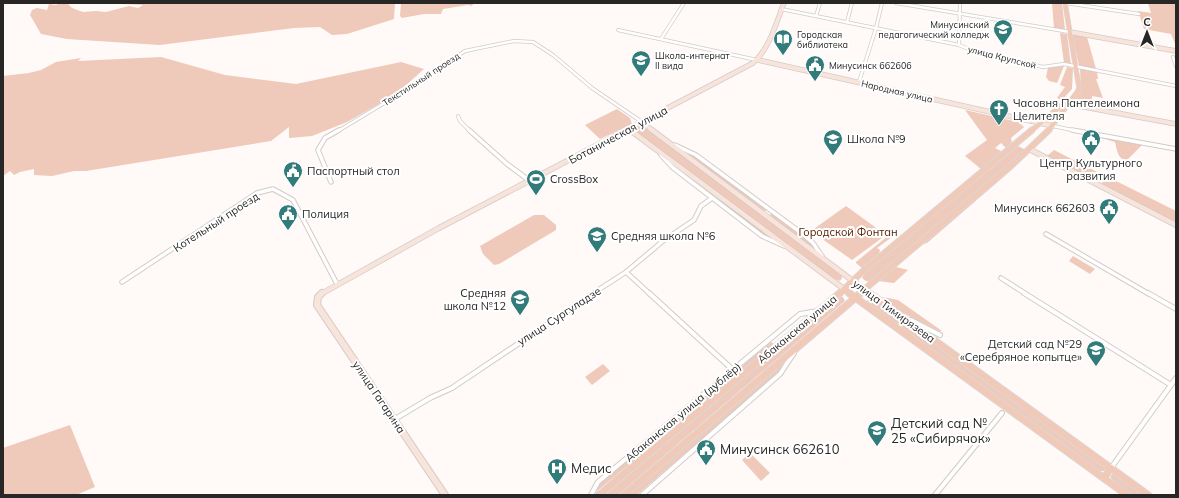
<svg xmlns="http://www.w3.org/2000/svg" width="1179" height="498" font-family="Mulish,sans-serif">
<rect width="100%" height="100%" fill="#fff9f7"/>
<g fill="#efc9b9">
<polygon points="60,3 67,3 72,8 83,12 96,11 106,12 129,6 138,8 143,5 98,3 395,3 394,19 347,34 332,35 320,27 294,28 160,45 67,39 41,34 30,15 32,10 37,8 47,10 49,4 56,5"/>
<polygon points="401,3 475,3 471,6 468,5 443,9 441,14 424,14 402,18 400,16"/>
<polygon points="1052,3 1062,3 1065,30 1054,28"/>
<polygon points="1148,3 1176,3 1176,46 1171,34 1144,29 1138,11 1151,13"/>
<polygon points="1060,33 1067,34 1071,65 1064,63"/>
<polygon points="1072,34 1087,37 1096,69 1079,66"/>
<polygon points="161,57 225,75 296,84 401,62 424,69 395,95 347,122 312,136 289,138 289,127 271,141 86,171 74,171 52,176 34,175 34,169 20,172 14,175 10,171 3,176 3,76 29,73 41,70 56,62 81,58 78,61"/>
<polygon points="1064,66 1057,83 1049,81 1046,77 1048,68"/>
<polygon points="1067,67 1073,68 1072,89 1062,100 1057,98 1065,87 1060,85"/>
<polygon points="1080,69 1097,72 1098,79 1096,79 1103,98 1092,96 1092,106 1077,101 1075,98 1081,90"/>
<polygon points="617,109 630,118 632,124 600,139 585,125"/>
<polygon points="965,110 1018,122 1024,127 1011,138 1012,144 1006,148 1001,143 995,148 1001,151 1000,155 981,169 965,156 987,140"/>
<polygon points="638,126 646,127 841,275 842,278 840,281 832,278 636,132 636,128"/>
<path d="M1092,135L1140,143L1142,145L1127,160C1118,160 1117,150 1115,142Z"/>
<polygon points="1018,146 1026,150 869,282 864,280 862,277 867,271"/>
<polygon points="680,148 691,153 810,241 818,252 774,219 770,215 772,213 767,210 765,211 759,208"/>
<polygon points="1054,150 1103,175 1096,182 1046,157"/>
<polygon points="1009,169 1008,173 927,243 919,245"/>
<polygon points="688,175 781,243 764,235 686,176"/>
<polygon points="1108,177 1176,211 1176,224 1100,185"/>
<polygon points="846,206 886,235 852,260 811,231"/>
<polygon points="534,215 544,215 556,225 556,230 499,264 494,265 483,254 480,246"/>
<polygon points="889,235 892,237 877,248 880,250 879,254 862,268 856,263 856,262"/>
<polygon points="1073,256 1095,269 1090,274 1069,261"/>
<polygon points="896,267 908,270 894,283 878,281 891,269"/>
<polygon points="840,297 843,297 845,301 618,495 605,495"/>
<polygon points="883,297 898,300 942,331 939,331 903,313 882,298"/>
<polygon points="869,299 872,299 1106,468 1105,471 1100,471 1071,451 869,305 867,301"/>
<polygon points="771,342 774,344 770,350 592,495 599,483"/>
<polygon points="788,358 788,361 776,375 637,495 627,495"/>
<polygon points="603,364 610,371 592,385 585,377"/>
<polygon points="70,425 95,487 76,495 3,495 3,448"/>
<polygon points="750,453 770,473 761,481 742,460"/>
<polygon points="1113,474 1115,475 1145,495 1133,495 1113,481 1110,476"/>
</g>
<g fill="none" stroke-linecap="round" stroke-linejoin="round">
<g stroke="#d2ccc9" stroke-width="4">
<g id="street-far2">
<polyline points="896,3 1070,32"/>
<polyline points="1066,3 1139,14"/>
<polyline points="781,9 959,45 973,51 1043,67 1064,64 1176,86"/>
<polyline points="816,16 820,3"/>
<polyline points="847,22 852,3"/>
<polyline points="618,30 757,60"/>
<polyline points="661,39 684,3"/>
<polyline points="959,45 960,3"/>
<polyline points="1173,57 1176,66"/>
<polyline points="859,82 876,28 882,3"/>
<polyline points="458,116 460,121 470,131"/>
<polyline points="1053,126 1077,131"/>
<polyline points="338,131 396,96 465,51 514,41 533,42 553,55 592,88 642,122"/>
</g>
</g>
<g stroke="#d2ccc9" stroke-width="5.5">
<g id="street-far1">
<polyline points="469,130 507,164 530,181"/>
<polyline points="1072,130 1176,149"/>
<polyline points="675,145 696,155 800,232 813,243 822,256"/>
<polyline points="661,155 672,167 762,236 784,246"/>
<polyline points="331,182 318,150 325,138 339,130"/>
<polyline points="1046,234 1149,294"/>
<polyline points="626,272 650,294"/>
<polyline points="1001,278 1026,294"/>
<polyline points="122,282 257,193 273,189 293,200 337,284"/>
<polyline points="592,294 626,272 663,241 694,220 701,206 712,198"/>
</g>
</g>
<g stroke="#d2ccc9" stroke-width="6">
<g id="street">
<polyline points="649,293 733,370"/>
<polyline points="1024,293 1171,385"/>
<polyline points="1148,293 1176,309"/>
<polyline points="911,320 940,335"/>
<polyline points="395,419 430,398 452,388 594,293"/>
<polyline points="1111,468 1176,378"/>
<polyline points="591,495 598,482 800,314 818,311"/>
<polyline points="642,495 780,374 794,353"/>
<polyline points="935,495 1002,413"/>
</g>
</g>
<g stroke="#d2ccc9" stroke-width="5.5">
<g id="secondary-far2">
<polyline points="1070,32 1176,51"/>
<polyline points="758,60 1053,126"/>
<polyline points="1069,102 1079,106 1176,124"/>
<polyline points="642,122 653,131"/>
<polyline points="629,129 631,131"/>
<path d="M624,131L753,63C770,48 776,23 784,3"/>
</g>
</g>
<g stroke="#d2ccc9" stroke-width="6">
<g id="secondary-far1">
<polyline points="630,130 844,289"/>
<polyline points="652,130 853,281"/>
<polyline points="1029,149 1176,225"/>
<polyline points="321,294 439,228 626,130"/>
</g>
</g>
<g stroke="#d2ccc9" stroke-width="8">
<polyline id="secondary" points="322,293 318,297 317,305 445,495"/>
</g>
<g stroke="#d8d8d8" stroke-width="5.5">
<g id="primary-far2">
<polyline points="1031,131 1063,104 1069,102"/>
<polyline points="1048,131 1078,91 1079,87 1065,3"/>
</g>
</g>
<g stroke="#d8d8d8" stroke-width="7">
<g id="primary-far1">
<polyline points="853,281 871,294"/>
<polyline points="844,289 850,294"/>
<polyline points="839,294 863,271 1032,130"/>
<polyline points="859,294 1012,165 1049,130"/>
</g>
</g>
<g stroke="#d8d8d8" stroke-width="8">
<g id="primary">
<polyline points="849,293 1127,495"/>
<polyline points="869,293 1148,495"/>
<polyline points="1104,478 1111,468"/>
<polyline points="599,495 840,293"/>
<polyline points="624,495 861,293"/>
</g>
</g>
<use href="#street-far2" stroke="#fff" stroke-width="2.5"/>
<use href="#street-far1" stroke="#fff" stroke-width="3.5"/>
<use href="#street" stroke="#fff" stroke-width="4"/>
<use href="#secondary-far2" stroke="#f8e4db" stroke-width="4"/>
<use href="#secondary-far1" stroke="#f8e4db" stroke-width="4.5"/>
<use href="#secondary" stroke="#f8e4db" stroke-width="6"/>
<use href="#primary-far2" stroke="#f2c9b7" stroke-width="4"/>
<use href="#primary-far1" stroke="#f2c9b7" stroke-width="5"/>
<use href="#primary" stroke="#f2c9b7" stroke-width="6"/>
</g>
<defs>
<g id="university-pin" transform="scale(1)"><path d="M0 17L-7.5 6A9.5 9.5 0 1 1 7.5 6Z" fill="#327b7b" stroke="#fff"/><path d="M0-5L7-2L0 1L-7-2ZM-4 1L0 2.5L4 1V4Q0 6-4 4Z" fill="#fff"/></g>
<g id="library-pin" transform="scale(1)"><path d="M0 17L-7.5 6A9.5 9.5 0 1 1 7.5 6Z" fill="#327b7b" stroke="#fff"/><path d="M-6-4Q-3-5.5-.7-3.5V5Q-3 3-6 4ZM6-4Q3-5.5 .7-3.5V5Q3 3 6 4Z" fill="#fff"/></g>
<g id="school-pin" transform="scale(1)"><path d="M0 17L-7.5 6A9.5 9.5 0 1 1 7.5 6Z" fill="#327b7b" stroke="#fff"/><path d="M0-5L7-2L0 1L-7-2ZM-4 1L0 2.5L4 1V4Q0 6-4 4Z" fill="#fff"/></g>
<g id="civic-pin" transform="scale(1)"><path d="M0 17L-7.5 6A9.5 9.5 0 1 1 7.5 6Z" fill="#327b7b" stroke="#fff"/><path d="M-.6-6.5H3V-4.5H.6V-3L4-1V1h2V6H-6V1h2V-1L-.6-3ZM-1.2 2.5V6h2.4V2.5Z" fill="#fff"/></g>
<g id="church-pin" transform="scale(1)"><path d="M0 17L-7.5 6A9.5 9.5 0 1 1 7.5 6Z" fill="#327b7b" stroke="#fff"/><path d="M-1.2-6h2.4v3.5h3.3v2.4h-3.3V6h-2.4V-.1h-3.3v-2.4h3.3Z" fill="#fff"/></g>
<g id="stadium-pin" transform="scale(1)"><path d="M0 17L-7.5 6A9.5 9.5 0 1 1 7.5 6Z" fill="#327b7b" stroke="#fff"/><path d="M0-5a6.5 5 0 1 0 0 10a6.5 5 0 1 0 0-10ZM-3.5-1.8h7v3.6h-7Z" fill="#fff"/></g>
<g id="hospital-pin" transform="scale(1)"><path d="M0 17L-7.5 6A9.5 9.5 0 1 1 7.5 6Z" fill="#327b7b" stroke="#fff"/><path d="M-5-5h3v3.5h4V-5h3V5h-3V1.5h-4V5h-3Z" fill="#fff"/></g>
</defs>
<g fill-rule="evenodd">
<use href="#university-pin" x="1003" y="29"/>
<use href="#library-pin" x="783" y="39"/>
<use href="#school-pin" x="641" y="60"/>
<use href="#civic-pin" x="815" y="65"/>
<use href="#church-pin" x="999" y="109"/>
<use href="#school-pin" x="833" y="139"/>
<use href="#civic-pin" x="1091" y="139"/>
<use href="#civic-pin" x="293" y="171"/>
<use href="#stadium-pin" x="536" y="179"/>
<use href="#civic-pin" x="1109" y="208"/>
<use href="#civic-pin" x="288" y="214"/>
<use href="#school-pin" x="597" y="236"/>
<use href="#school-pin" x="520" y="299"/>
<use href="#school-pin" x="1096" y="350"/>
<use href="#school-pin" x="877" y="430"/>
<use href="#civic-pin" x="706" y="449"/>
<use href="#hospital-pin" x="557" y="468"/>
</g>
<g text-anchor="middle" dominant-baseline="central" stroke-width="4" stroke-linejoin="round" paint-order="stroke">
<g font-size="9" fill="#292726" stroke="#fff" text-anchor="start">
<text x="989" y="24" text-anchor="end">Минусинский<tspan x="989" dy="10">педагогический колледж</tspan></text>
<text x="797" y="34">Городская<tspan x="797" dy="10">библиотека</tspan></text>
<text x="655" y="55">Школа-интернат<tspan x="655" dy="10">II вида</tspan></text>
<text x="829" y="65">Минусинск 662606</text>
</g>
<g font-size="9" fill="#292726" stroke="#fff">
<text transform="translate(1002 57) rotate(14)">улица Крупской</text>
<text transform="translate(421 79) rotate(-33)">Текстильный проезд</text>
<text transform="translate(897 91) rotate(13)">Народная улица</text>
</g>
<g font-size="11" fill="#292726" stroke="#fff" text-anchor="start">
<text x="1013" y="103">Часовня Пантелеимона<tspan x="1013" dy="13">Целителя</tspan></text>
<text x="847" y="139">Школа №9</text>
<text x="1091" y="163" text-anchor="middle">Центр Культурного<tspan x="1091" dy="13">развития</tspan></text>
<text x="307" y="171">Паспортный стол</text>
<text x="550" y="179">CrossBox</text>
<text x="1095" y="208" text-anchor="end">Минусинск 662603</text>
<text x="302" y="214">Полиция</text>
<text x="611" y="236">Средняя школа №6</text>
<text x="506" y="293" text-anchor="end">Средняя<tspan x="506" dy="13">школа №12</tspan></text>
<text x="1082" y="344" text-anchor="end">Детский сад №29<tspan x="1082" dy="13">«Серебряное копытце»</tspan></text>
</g>
<g font-size="11" fill="#292726" stroke="#fff">
<text transform="translate(618 135) rotate(-28)">Ботаническая улица</text>
<text transform="translate(216 222) rotate(-33)">Котельный проезд</text>
<text transform="translate(894 311) rotate(36)">улица Тимирязева</text>
<text transform="translate(559 316) rotate(-33)">улица Сургуладзе</text>
<text transform="translate(797 329) rotate(-40)">Абаканская улица</text>
<text transform="translate(379 397) rotate(56)">улица Гагарина</text>
<text transform="translate(683 412) rotate(-40)">Абаканская улица (дублёр)</text>
</g>
<g font-size="11" fill="#572002" stroke="#fff">
<text x="848" y="232">Городской Фонтан</text>
</g>
<g font-size="13" fill="#292726" stroke="#fff" text-anchor="start">
<text x="891" y="423">Детский сад №<tspan x="891" dy="15">25 «Сибирячок»</tspan></text>
<text x="720" y="449">Минусинск 662610</text>
<text x="571" y="468">Медис</text>
</g>
</g>
<rect width="1179" height="498" fill="none" stroke="#292726" stroke-width="8"/>
<g transform="translate(1147 32)" stroke="#ffffff" stroke-width="3" paint-order="stroke">
<path d="M0-3L7 15L0 10L-7 15Z" fill="#292726"/>
<text y="-6" font-size="11" font-weight="bold" text-anchor="middle" fill="#292726">С</text>
</g>
</svg>
